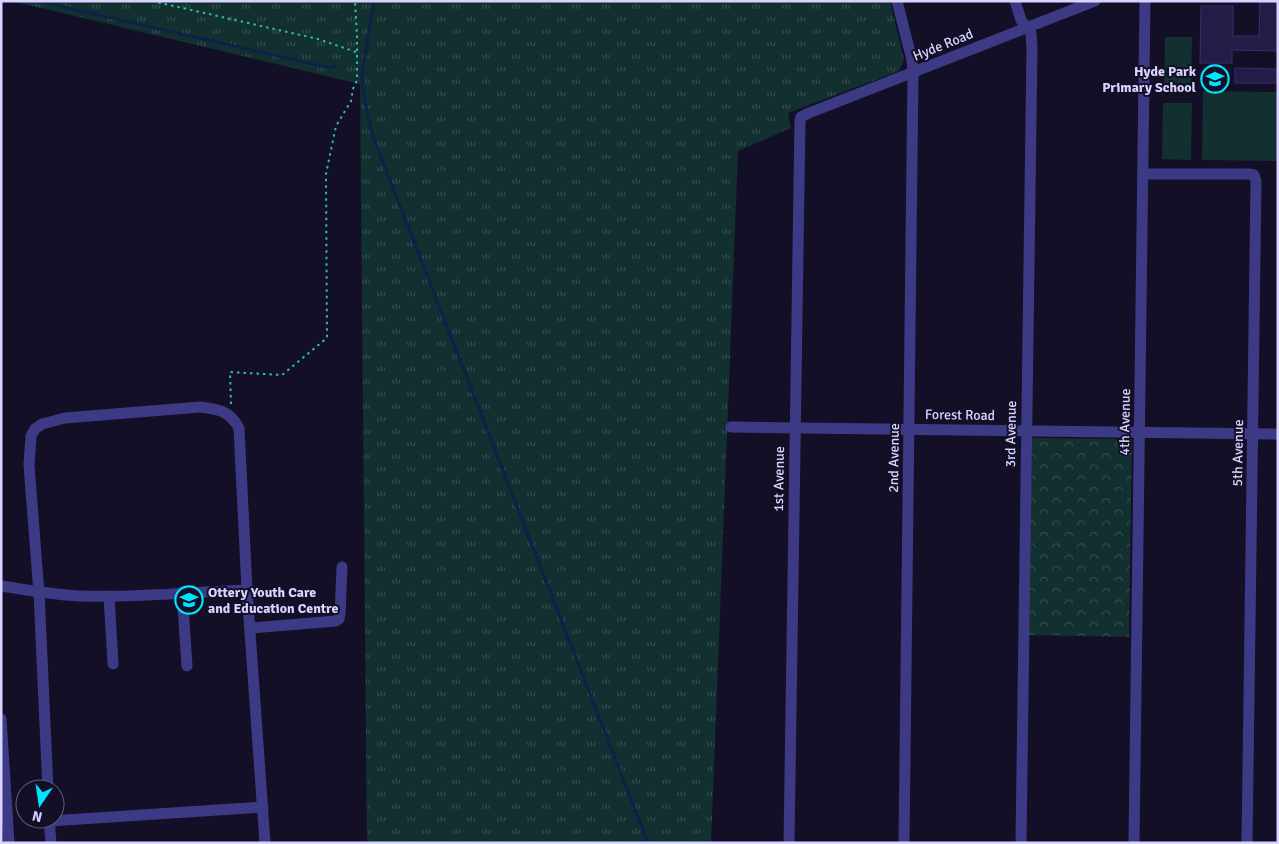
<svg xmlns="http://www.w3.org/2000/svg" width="1279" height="844" font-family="Signika,sans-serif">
<defs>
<pattern id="grass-tufts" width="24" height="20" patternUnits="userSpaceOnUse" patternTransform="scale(1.25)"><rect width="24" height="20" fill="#12302f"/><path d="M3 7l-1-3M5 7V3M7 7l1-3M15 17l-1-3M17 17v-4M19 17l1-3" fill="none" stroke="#344d4e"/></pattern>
<pattern id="park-crowns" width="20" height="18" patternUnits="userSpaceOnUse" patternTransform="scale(1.25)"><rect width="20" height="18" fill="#12302f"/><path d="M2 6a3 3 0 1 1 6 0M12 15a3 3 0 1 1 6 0" fill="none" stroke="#344d4e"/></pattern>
</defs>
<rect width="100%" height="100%" fill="#130f26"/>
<polygon fill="url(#grass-tufts)" points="12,1 890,1 904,60 899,71 788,113 791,128 738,151 711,843 367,843 360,84"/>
<polygon fill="url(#park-crowns)" points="1032,438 1132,439 1129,637 1029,635"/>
<g fill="#12302f">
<polygon points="1165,37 1192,37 1191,92 1164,92"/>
<polygon points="1203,91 1278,92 1278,161 1202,160"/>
<polygon points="1163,103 1192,103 1191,160 1162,159"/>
</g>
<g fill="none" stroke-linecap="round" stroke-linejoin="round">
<g stroke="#0c2248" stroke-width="3">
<polyline points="38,1 330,68 336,66"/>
<polyline points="374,1 362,74 363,91 372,134 648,843"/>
</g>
</g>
<g fill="#241b47" stroke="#3b2d73">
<polygon points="1260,1 1278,1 1278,51 1232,50 1232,63 1200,63 1201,6 1233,6 1233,36 1259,36"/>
<polygon points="1235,68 1278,69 1278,83 1235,83"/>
</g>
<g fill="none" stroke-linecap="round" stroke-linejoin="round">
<g stroke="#2fb8b0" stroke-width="2" stroke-dasharray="2.5 4" stroke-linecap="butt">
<polyline points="152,1 318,39 356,52"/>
<polyline points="231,404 230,372 282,375 327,338 326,174 336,126 351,101 353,89 357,80 357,35 355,1"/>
</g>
<g stroke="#3d3a85" stroke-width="11">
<polyline points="897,1 912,60 913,73 904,843"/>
<polyline points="1015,1 1021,20 1031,33 1032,48 1021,843"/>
<polyline points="1143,174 1249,174 1254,175 1256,181 1247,843"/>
<polyline points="731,427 1278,434"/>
<path d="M1,586C28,590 54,595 81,596C136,598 192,592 247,590"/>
<polyline points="182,592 187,666"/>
<polyline points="109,596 113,664"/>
<polyline points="250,628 336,621 339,619 340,614 342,567"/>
<polyline points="1,719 9,843"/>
<path d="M48,789L39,593L29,465L31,436L35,429L42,424L65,418L200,407C218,409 230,411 239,428L247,590L265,843"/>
<polyline points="49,819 51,843"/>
<polyline points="50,821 263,807"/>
<polyline points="789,843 800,120 801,117 809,113 1095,1"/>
<polyline points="1134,843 1145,1"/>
</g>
</g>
<defs>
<g id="school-ring" transform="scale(1.4375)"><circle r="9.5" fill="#130f26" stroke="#00e5ff" stroke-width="1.5"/><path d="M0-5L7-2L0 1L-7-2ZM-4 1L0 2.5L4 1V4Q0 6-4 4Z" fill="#00e5ff"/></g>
</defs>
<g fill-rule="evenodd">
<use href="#school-ring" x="1215" y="79"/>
<use href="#school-ring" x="189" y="600"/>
</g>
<g text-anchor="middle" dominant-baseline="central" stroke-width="4" stroke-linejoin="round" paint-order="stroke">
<g font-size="14" fill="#d9d4ff" stroke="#130f26">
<text transform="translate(943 45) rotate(-22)">Hyde Road</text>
<text transform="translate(960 415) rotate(1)">Forest Road</text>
<text transform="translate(1125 422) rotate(-89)">4th Avenue</text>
<text transform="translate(1011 434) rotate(-89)">3rd Avenue</text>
<text transform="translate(1238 453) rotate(-89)">5th Avenue</text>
<text transform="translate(894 458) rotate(-89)">2nd Avenue</text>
<text transform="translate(779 479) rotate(-89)">1st Avenue</text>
</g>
<g font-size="14" font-weight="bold" fill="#d9d4ff" stroke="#130f26" text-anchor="end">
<text x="1196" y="71">Hyde Park<tspan x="1196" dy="16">Primary School</tspan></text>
<text x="208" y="592" text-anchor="start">Ottery Youth Care<tspan x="208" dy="16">and Education Centre</tspan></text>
</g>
</g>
<rect width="1279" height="844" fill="none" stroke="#d9d4ff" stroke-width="5"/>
<g transform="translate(40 804) rotate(193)"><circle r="24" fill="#130f26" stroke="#625e7d"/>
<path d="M0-4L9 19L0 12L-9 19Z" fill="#00e5ff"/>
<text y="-8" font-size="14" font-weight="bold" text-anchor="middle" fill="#d9d4ff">N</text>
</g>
</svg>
